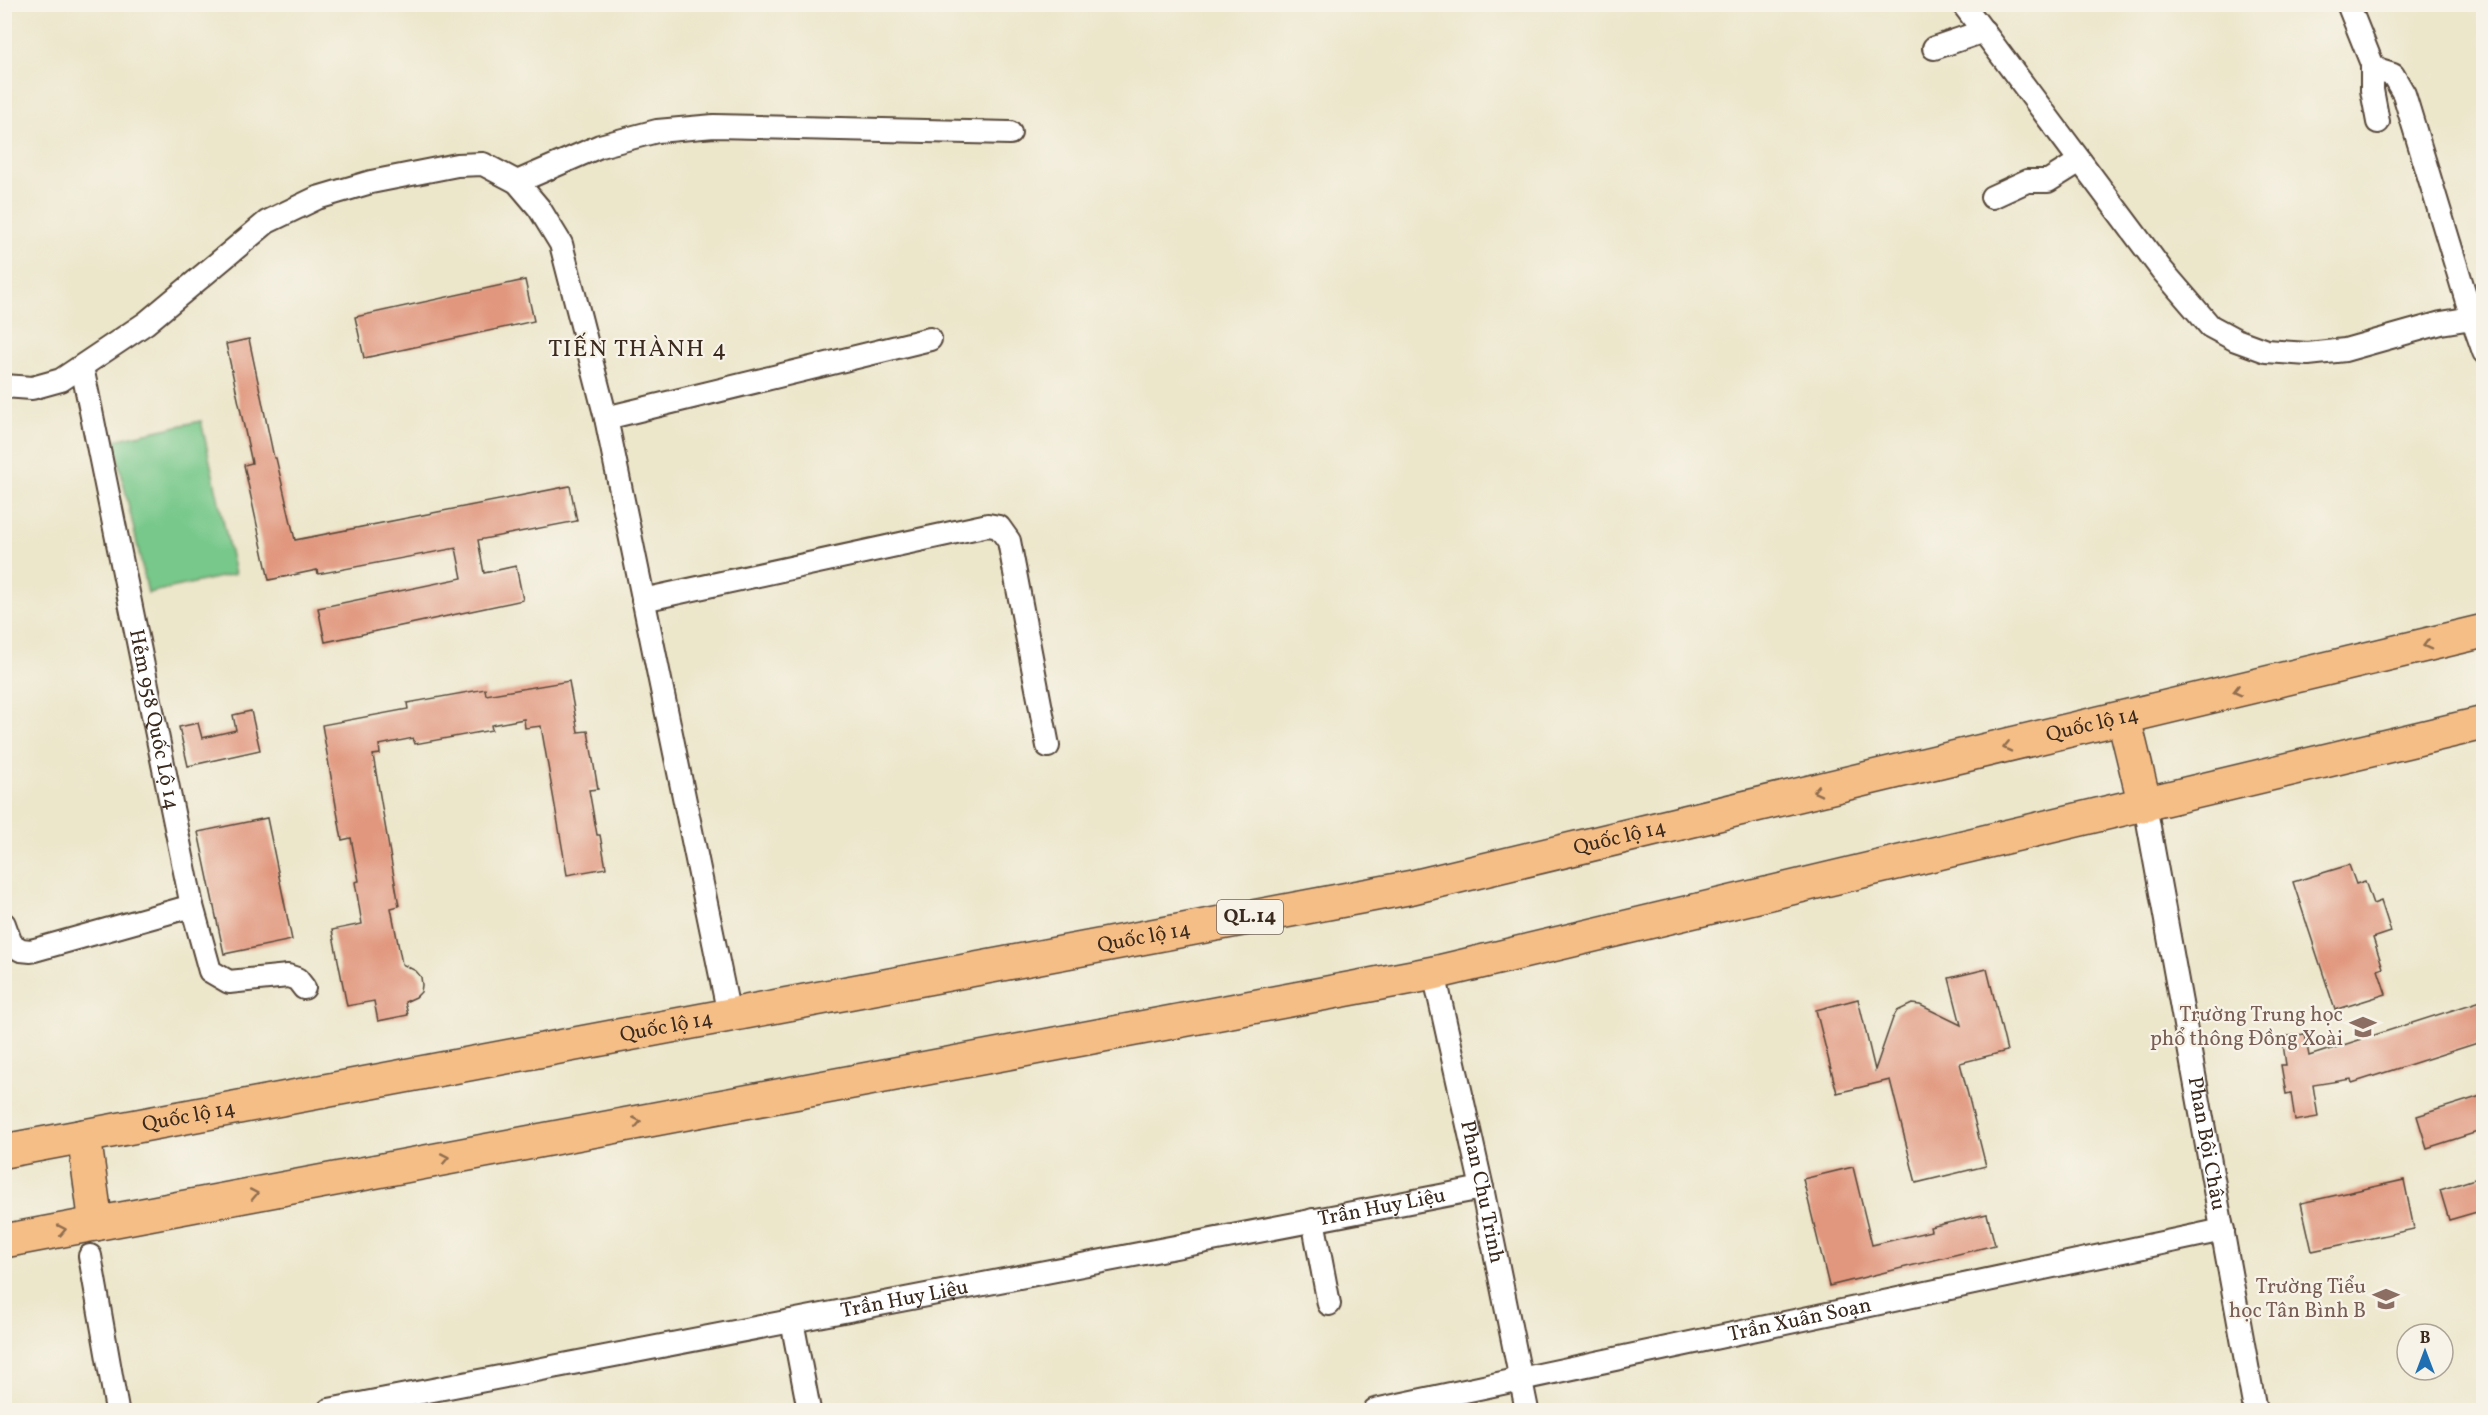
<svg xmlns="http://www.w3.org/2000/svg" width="2488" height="1415" font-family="Vollkorn,serif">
<rect width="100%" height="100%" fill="#f7f3e8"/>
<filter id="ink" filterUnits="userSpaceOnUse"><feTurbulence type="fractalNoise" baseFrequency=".0167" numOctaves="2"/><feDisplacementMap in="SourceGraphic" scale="12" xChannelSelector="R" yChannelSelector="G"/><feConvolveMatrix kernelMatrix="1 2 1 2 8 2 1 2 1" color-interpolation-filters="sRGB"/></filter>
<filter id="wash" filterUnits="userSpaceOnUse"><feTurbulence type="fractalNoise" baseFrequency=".008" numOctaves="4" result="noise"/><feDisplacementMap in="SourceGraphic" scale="24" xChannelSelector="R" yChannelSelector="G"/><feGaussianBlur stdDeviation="1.35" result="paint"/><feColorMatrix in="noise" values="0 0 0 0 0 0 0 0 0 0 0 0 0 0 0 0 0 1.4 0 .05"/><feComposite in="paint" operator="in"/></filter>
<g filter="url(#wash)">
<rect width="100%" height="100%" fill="#ece6cb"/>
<polygon fill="#77c88a" stroke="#597954" stroke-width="1.5" points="201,421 235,574 148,593 114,440"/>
<g id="blocks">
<g fill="#e1977e">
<polygon points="525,280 534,321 364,358 355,317"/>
<polygon points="249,339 274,458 276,458 295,540 570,486 577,521 478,540 484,573 516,566 523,600 325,642 318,608 462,578 456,548 318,574 317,570 269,580 244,465 252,463 226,344"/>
<polygon points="569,681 578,732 588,731 598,789 589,790 597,835 600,835 606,868 567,875 541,726 525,728 524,719 491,725 492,730 415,744 413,738 379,745 380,754 373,755 399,906 391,908 402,964 416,971 421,977 422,985 421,992 416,997 405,1002 408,1015 378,1021 374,1001 347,1006 332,930 362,924 355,882 359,881 351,838 342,840 322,725 408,709 407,703 485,689 486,695"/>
<polygon points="251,711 260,750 188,766 179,727 198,723 202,738 236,730 233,715"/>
<polygon points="267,818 292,940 224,954 198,832"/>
<polygon points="2349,865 2356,884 2365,881 2373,904 2381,901 2391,932 2373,938 2383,968 2378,970 2386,994 2335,1010 2293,882"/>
<polygon points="1987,969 2007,1051 1960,1063 1986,1166 1916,1183 1890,1080 1837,1093 1816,1010 1858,999 1875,1070 1893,1018 1897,1011 1912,1004 1920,1005 1961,1025 1949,978"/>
<polygon points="2484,1000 2484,1041 2352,1083 2351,1079 2313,1085 2318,1117 2295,1121 2291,1093 2286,1094 2281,1065 2286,1065 2282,1037 2305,1034 2309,1056"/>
<polygon points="2484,1095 2484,1130 2427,1148 2417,1116"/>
<polygon points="1853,1167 1872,1245 1931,1231 1930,1227 1987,1214 1995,1245 1829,1286 1803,1179"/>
<polygon points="2484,1176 2484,1210 2449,1220 2440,1190"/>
<polygon points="2404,1180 2414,1229 2312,1251 2301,1203"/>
</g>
</g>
</g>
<g filter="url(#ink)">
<use href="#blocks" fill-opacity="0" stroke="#564638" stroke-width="1.5"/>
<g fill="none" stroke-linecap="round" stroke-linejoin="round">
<g stroke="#564638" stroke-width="26">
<g id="minor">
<polyline points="1963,4 2161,269 2210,326 2236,340 2266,351 2308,354 2345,350 2441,323 2472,318 2484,352"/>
<polyline points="2348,4 2372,64 2380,71 2393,75 2404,94 2472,318 2484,315"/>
<polyline points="1934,48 1984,31"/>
<polyline points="2372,64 2372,90 2378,122"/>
<polyline points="517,182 600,146 657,131 714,126 1010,133"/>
<polyline points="1992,197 2027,181 2048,181 2080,161"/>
<path id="s1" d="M82,367L192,906L210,971L229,982L288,976L297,979L304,988"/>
<polyline points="4,386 32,388 61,380 146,323 267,222 317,198 371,182 457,165 483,164 517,182 539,208 561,244 606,418 729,1015"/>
<polyline points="606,418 930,339"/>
<polyline points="643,600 988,525 999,527 1009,541 1048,746"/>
<path id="s2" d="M2145,805L2255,1410"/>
<polyline points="4,924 11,944 21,950 31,951 192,906"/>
<path id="s3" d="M1434,973L1482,1188L1527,1410"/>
<polyline points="1313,1220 1329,1304"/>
<polyline points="90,1256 117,1410"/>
<polyline points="792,1321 809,1410"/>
<path id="s4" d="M329,1410L1482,1188"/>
<path id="s5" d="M1375,1410L2223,1230"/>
</g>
</g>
<g stroke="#564638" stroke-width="36">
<g id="highway">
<polyline points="2124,719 2145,805"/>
<polyline points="84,1136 96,1224"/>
<path id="s6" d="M4,1151L1413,887L2484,631"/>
<polyline points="4,1241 1434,973 2484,723"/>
</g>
</g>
<use href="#minor" stroke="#fff" stroke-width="22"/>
<use href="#highway" stroke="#f6be87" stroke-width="33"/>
</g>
<defs><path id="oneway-chevron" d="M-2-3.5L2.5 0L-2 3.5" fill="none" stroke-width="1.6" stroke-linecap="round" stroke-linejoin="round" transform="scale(1.5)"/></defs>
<g stroke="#8f6d4d">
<use href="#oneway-chevron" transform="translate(2427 645) rotate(166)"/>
<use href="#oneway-chevron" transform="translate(2237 691) rotate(166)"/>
<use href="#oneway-chevron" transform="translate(2007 747) rotate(167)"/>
<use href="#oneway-chevron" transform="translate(1817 791) rotate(167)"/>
<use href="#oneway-chevron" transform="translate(637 1122) rotate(-11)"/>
<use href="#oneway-chevron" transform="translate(445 1158) rotate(-11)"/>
<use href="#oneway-chevron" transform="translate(254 1194) rotate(-11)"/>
<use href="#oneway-chevron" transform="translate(62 1230) rotate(-11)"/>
</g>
</g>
<defs>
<g id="school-bare" transform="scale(2.07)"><path d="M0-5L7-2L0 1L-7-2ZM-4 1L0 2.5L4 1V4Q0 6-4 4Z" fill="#8d6e63" stroke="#f7f3e8" stroke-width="2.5" paint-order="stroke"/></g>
</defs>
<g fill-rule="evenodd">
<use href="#school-bare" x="2363" y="1027"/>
<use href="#school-bare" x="2386" y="1299"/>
</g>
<g text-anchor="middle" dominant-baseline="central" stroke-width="4.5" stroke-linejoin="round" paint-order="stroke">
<rect fill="#f7f3e8" stroke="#73665b" stroke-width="1.5" x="1217" y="900" width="66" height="34" rx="4.5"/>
<g font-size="20" font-weight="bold" fill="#3b2a1e">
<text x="1250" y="917">QL.14</text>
</g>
<g font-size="21" fill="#3b2a1e" stroke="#f7f3e8">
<text stroke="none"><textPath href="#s1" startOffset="360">Hẻm 958 Quốc Lộ 14</textPath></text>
<text stroke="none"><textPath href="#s6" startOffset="2132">Quốc lộ 14</textPath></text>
<text stroke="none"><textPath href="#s6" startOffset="1646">Quốc lộ 14</textPath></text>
<text stroke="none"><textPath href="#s6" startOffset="1160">Quốc lộ 14</textPath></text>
<text stroke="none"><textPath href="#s6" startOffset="674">Quốc lộ 14</textPath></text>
<text stroke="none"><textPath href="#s6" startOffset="188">Quốc lộ 14</textPath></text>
<text stroke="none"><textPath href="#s2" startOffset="344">Phan Bội Châu</textPath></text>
<text stroke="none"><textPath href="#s3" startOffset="224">Phan Chu Trinh</textPath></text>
<text stroke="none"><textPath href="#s4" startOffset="1072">Trần Huy Liệu</textPath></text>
<text stroke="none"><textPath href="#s4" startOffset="586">Trần Huy Liệu</textPath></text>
<text stroke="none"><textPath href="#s5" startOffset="434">Trần Xuân Soạn</textPath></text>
</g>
<g font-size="21" fill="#785e54" stroke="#f7f3e8" text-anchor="end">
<text x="2343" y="1015">Trường Trung học<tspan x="2343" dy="24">phổ thông Đồng Xoài</tspan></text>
<text x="2366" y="1287">Trường Tiểu<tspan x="2366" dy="24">học Tân Bình B</tspan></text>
</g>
<g font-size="24" letter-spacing="1.5" fill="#3b2a1e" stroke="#f7f3e8">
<text x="638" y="350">TIẾN THÀNH 4</text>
</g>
</g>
<rect width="2488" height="1415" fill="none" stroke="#f7f3e8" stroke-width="24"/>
<g transform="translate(2425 1352)"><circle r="28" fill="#f7f3e8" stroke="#aca397" stroke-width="1.5"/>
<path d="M0-4.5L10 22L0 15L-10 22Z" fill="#1f6fb2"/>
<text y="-9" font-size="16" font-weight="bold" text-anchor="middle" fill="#3b2a1e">B</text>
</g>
</svg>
